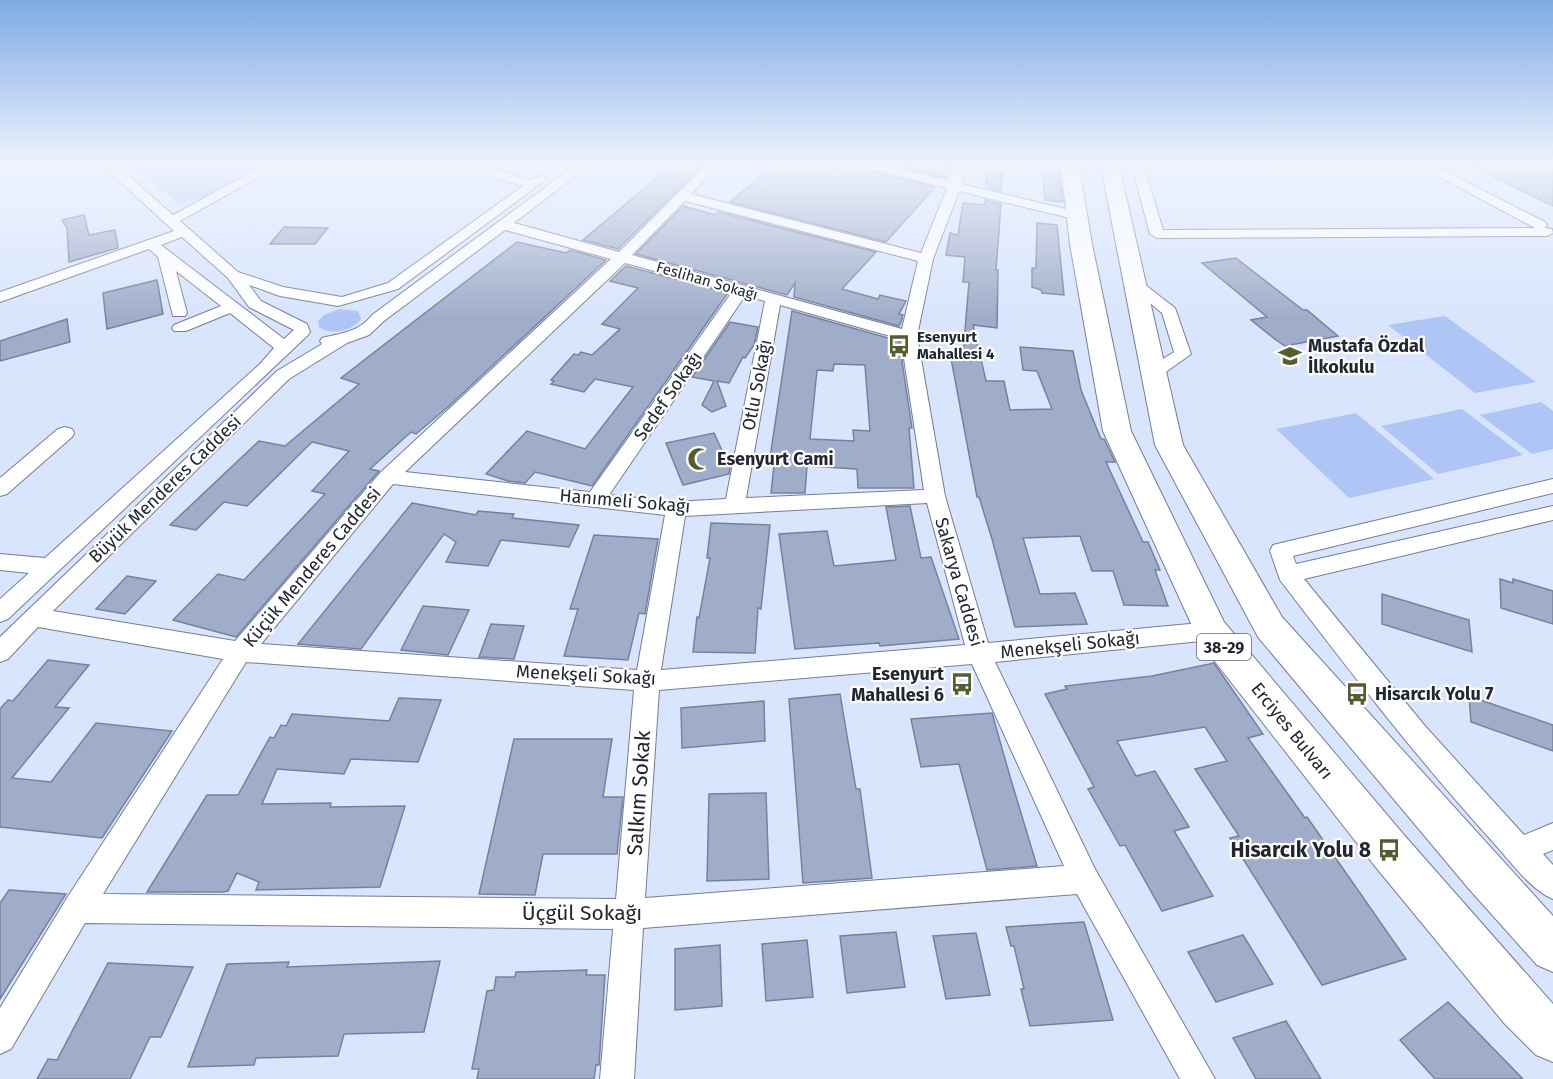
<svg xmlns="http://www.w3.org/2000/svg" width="1553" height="1079" font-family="'Fira Sans',sans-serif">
<rect width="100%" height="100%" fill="#d9e5fd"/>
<g fill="#afc5f6">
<polygon points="130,166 264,166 206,197 180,204"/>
<path d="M339,309L358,311L361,319C352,331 332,336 319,327L318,321L324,315Z"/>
<polygon points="1445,316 1536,382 1475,393 1388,325"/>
<polygon points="1541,402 1553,411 1553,449 1532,454 1480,415"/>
<polygon points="1462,409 1523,455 1438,474 1381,426"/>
<polygon points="1356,413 1434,479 1349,498 1276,429"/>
</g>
<g fill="#a0adca" stroke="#75829d" stroke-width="1.5" fill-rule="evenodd">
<polygon points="671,166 702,166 618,249 583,240"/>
<polygon points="773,166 822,166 854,174 855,166 866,166 869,171 935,187 886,242 730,202"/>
<polygon points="900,166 951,166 945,178"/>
<polygon points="1472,166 1543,166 1553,173 1553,206"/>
<polygon points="1043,170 1059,171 1063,202 1045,200"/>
<polygon points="986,172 1002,173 1001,191 986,187"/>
<polygon points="985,200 1001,204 996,270 998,270 997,328 973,325 986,381 1004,381 1010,410 1052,409 1037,371 1023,370 1020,347 1073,351 1081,390 1101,439 1104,439 1115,462 1106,462 1143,542 1148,542 1160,570 1155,570 1168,606 1124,605 1113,571 1092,571 1080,536 1023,538 1040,594 1075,593 1087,624 1015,627 992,539 979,497 977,497 950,353 963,354 969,282 963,282 965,257 946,255 950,233 958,235 963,203 985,205"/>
<polygon points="683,206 715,215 718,212 876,252 842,289 878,299 880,295 906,301 899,314 903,315 901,322 899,326 794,297 795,283 787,295 636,254"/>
<polygon points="84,215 89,235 115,230 118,248 69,262 67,228 62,220"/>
<polygon points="1037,223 1057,225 1064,295 1042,293 1041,290 1032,287 1032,268 1036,268"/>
<polygon points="284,227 328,228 315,244 270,244"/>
<polygon points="517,242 566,253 570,250 606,260 448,407 416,434 411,432 370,469 379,471 236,637 173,620 218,574 244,580 325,494 312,491 349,451 312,442 247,506 224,502 196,530 170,525 259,441 285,446 359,384 341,378"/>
<polygon points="1236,258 1303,310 1307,310 1338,336 1285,346 1276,340 1251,320 1267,317 1202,263"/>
<polygon points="626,266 728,293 592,486 535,472 525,483 508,481 486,474 527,431 585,449 633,387 595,379 584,392 551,384 554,381 551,380 574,354 578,355 581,352 592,355 620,329 602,324 638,288 610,281"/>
<polygon points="157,280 163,314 107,329 103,293"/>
<path d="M792,311L899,341L912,428H909L914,488H858L857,469L807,466L805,493H771L774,465L769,464ZM834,364L865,365L870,431L853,430L854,441L810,439L817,370L833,371Z"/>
<polygon points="67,319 70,342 0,361 0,341"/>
<polygon points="730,322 758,327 754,345 745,358 743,357 729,383 717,381 726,406 712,412 702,405 714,381 692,377"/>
<polygon points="714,433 730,468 729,474 683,485 666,443"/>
<polygon points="412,503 476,515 478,511 514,514 512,518 579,525 569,547 501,540 488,566 446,562 456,542 444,534 361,649 298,644"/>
<polygon points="910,506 921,558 931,557 959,639 880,646 879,643 795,649 779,534 827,531 834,566 896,560 886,507"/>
<polygon points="711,523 770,525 761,609 758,608 755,653 693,652 697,617 699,618 710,558 707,558"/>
<polygon points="594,535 658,539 645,614 639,613 628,660 564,656 578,609 570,609"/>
<polygon points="127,576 156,581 125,614 96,609"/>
<polygon points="1500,579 1513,583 1513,579 1553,591 1553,624 1501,608"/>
<polygon points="1382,594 1469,620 1472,652 1382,624"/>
<polygon points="423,606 469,610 448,655 401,650"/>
<polygon points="491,624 524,626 514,659 479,657"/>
<polygon points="48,660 89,665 55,707 69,708 12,778 51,782 96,723 172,731 102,838 0,827 0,709 8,700 13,701"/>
<polygon points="1214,663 1263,734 1248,738 1305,818 1307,817 1406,959 1322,985 1230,838 1239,836 1195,769 1227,761 1205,727 1117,741 1136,776 1155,771 1189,827 1174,831 1213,896 1162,911 1125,845 1120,846 1088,789 1094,787 1045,694 1067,689 1065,686 1152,676"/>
<polygon points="840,694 856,789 860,789 872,878 803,883 789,699"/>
<polygon points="1469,696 1553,725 1553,751 1471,722"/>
<polygon points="399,698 441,700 418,762 351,759 344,774 277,769 262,804 331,803 330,807 405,806 380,887 256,890 259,882 237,873 228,891 223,892 147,892 207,795 238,795 270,737 274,738 281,725 286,726 292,714 389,721"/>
<polygon points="764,701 765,741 682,748 681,708"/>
<polygon points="992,713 1011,780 1037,866 987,870 959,764 921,767 911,719"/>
<polygon points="514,739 612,739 603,797 623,797 617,854 543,854 535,895 479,894"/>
<polygon points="766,793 769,879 707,881 709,794"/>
<polygon points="9,890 66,894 0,999 0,903"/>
<polygon points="1084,922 1113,1020 1030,1026 1021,989 1024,989 1014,946 1011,946 1006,927"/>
<polygon points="896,932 905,987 847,993 840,936"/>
<polygon points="976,933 990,995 946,999 933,936"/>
<polygon points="1243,935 1273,984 1216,1002 1188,952"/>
<polygon points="807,940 813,997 766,1001 762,944"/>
<polygon points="720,945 722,1006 675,1010 675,949"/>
<polygon points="440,961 424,1032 344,1034 338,1056 256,1058 254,1065 188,1067 227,964 289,962 287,967"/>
<polygon points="108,963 193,967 161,1037 150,1037 130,1079 37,1079 48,1059 57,1060"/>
<polygon points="587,970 586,975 605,975 599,1065 596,1065 594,1079 477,1079 479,1069 472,1069 487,991 494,990 496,977 515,977 516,972"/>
<polygon points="1448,1002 1523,1079 1435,1079 1400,1040"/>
<polygon points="1286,1021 1321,1079 1256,1079 1233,1038"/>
</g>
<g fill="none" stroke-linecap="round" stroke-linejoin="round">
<g stroke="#717e99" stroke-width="2">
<g id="minor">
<path d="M103,166H117L173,215L263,166H279L180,221L238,272L283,287L342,297L388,283L523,186L489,176L481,166H494L497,170L531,180L541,175L547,179L398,289L338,306L280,296L249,285L261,301L307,324L310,332L308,335L8,619L0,622V599L29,573L0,570V554L45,558L260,364L274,348L230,313L186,331H174L172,328L174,325L221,306L176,271L187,313L185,316H173L158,257L149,249L0,302V292L174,231ZM182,237L228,278L249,307L294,330L284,339L161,245Z"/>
<path d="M574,166H588L514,223L619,252L705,166H718L691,194L921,253L947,188L870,169L868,166H890L949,181L953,166H965L962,184L1083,213L1085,216L1078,220L959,191L933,259L917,336L945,496L988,643L1211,622L1219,624L1223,631L1219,638L1211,640L995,662L1095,869L1215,1079H1180L1077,894L643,928L634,1079H600L613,929L85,923L11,1049L0,1054V1008L67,898L223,659L38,627L8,659L0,662V637L277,371L322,344L320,341L322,338C342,333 359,332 372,315ZM685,201L918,261L902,329L632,255ZM505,230L611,259L381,472L235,641L53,611L289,379L347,343L369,335L384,321ZM625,263L732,292L590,492L405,472ZM745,296L765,301L726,499L676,502L609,495ZM780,305L901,339L924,490L746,498ZM393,484L665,515L637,670L261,644ZM927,503L965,645L661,670L685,516ZM246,662L634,690L616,899L103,894ZM972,664L1064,866L645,898L659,690Z"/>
<polygon points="1132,166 1144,166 1163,230 1535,228 1419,166 1435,166 1545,222 1547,225 1545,228 1552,229 1553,233 1547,236 1157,238 1150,234"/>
<polygon points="1545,166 1553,166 1553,171"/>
<polygon points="1134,278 1139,280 1175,308 1191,354 1159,377 1147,377 1144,373 1147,369 1174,352 1162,313 1126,283"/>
<polygon points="65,427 72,429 74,433 72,437 7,494 0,496 0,478 58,429"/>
<path d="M1553,479V493L1293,556L1296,564L1553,506V520L1304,579L1425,726L1524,835L1553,823V850L1543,854L1553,865V899C1530,890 1508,858 1491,840C1416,757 1348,669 1280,580L1270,551L1273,545L1281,543Z"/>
</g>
</g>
<g stroke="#717e99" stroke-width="2">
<g id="highway">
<polygon points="1061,166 1079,166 1092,244 1131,431 1224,622 1404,835 1553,1004 1553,1062 1536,1055 1504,1023 1374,865 1199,641 1103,431 1070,244"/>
<polygon points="1101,166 1119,166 1183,445 1282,617 1553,916 1553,972 1537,965 1469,889 1258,637 1155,445"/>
</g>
</g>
<use href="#minor" fill="#fff" fill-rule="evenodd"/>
<use href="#highway" fill="#fff" fill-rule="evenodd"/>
</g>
<linearGradient id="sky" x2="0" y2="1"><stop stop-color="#7fabe3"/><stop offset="0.52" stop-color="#eef3fe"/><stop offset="1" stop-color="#eef3fe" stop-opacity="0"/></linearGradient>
<rect width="1553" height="317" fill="url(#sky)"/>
<defs>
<g id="bus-bare" transform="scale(1.8)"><path d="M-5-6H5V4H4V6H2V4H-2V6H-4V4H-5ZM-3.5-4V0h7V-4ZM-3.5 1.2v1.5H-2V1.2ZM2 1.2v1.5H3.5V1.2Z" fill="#565d2c" stroke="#fff" stroke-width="2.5" paint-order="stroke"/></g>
<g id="school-bare" transform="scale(1.8)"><path d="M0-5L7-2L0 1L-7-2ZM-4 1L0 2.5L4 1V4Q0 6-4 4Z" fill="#565d2c" stroke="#fff" stroke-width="2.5" paint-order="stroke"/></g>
<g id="mosque-bare" transform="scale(1.8)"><path d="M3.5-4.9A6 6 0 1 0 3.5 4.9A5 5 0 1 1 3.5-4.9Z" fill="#565d2c" stroke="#fff" stroke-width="2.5" paint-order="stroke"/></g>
</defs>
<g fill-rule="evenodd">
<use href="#bus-bare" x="899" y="346"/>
<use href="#school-bare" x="1290" y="356"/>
<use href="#mosque-bare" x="699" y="459"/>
<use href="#bus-bare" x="962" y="684"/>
<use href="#bus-bare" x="1357" y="694"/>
<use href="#bus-bare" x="1389" y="850"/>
</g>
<g text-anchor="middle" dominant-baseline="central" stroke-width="4.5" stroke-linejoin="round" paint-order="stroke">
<g font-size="15" fill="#212631" stroke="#fff">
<text transform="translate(707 281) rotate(16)">Feslihan Sokağı</text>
</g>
<g font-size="15" font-weight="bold" fill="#212631" stroke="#fff" text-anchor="start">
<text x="917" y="337">Esenyurt<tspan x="917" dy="17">Mahallesi 4</tspan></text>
</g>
<rect fill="#fff" stroke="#64676f" stroke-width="1.5" x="1197" y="634" width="54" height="26" rx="4.5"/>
<g font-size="16" font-weight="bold" fill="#212631">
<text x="1224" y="647">38-29</text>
</g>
<g font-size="18" font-weight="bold" fill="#212631" stroke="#fff" text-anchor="start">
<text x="1308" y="346">Mustafa Özdal<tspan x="1308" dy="21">İlkokulu</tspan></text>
<text x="717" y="459">Esenyurt Cami</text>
<text x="944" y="674" text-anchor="end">Esenyurt<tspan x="944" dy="21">Mahallesi 6</tspan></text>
<text x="1375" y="694">Hisarcık Yolu 7</text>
</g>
<g font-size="18" fill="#212631" stroke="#fff">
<text transform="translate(757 385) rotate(-79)">Otlu Sokağı</text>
<text transform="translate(668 396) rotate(-55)">Sedef Sokağı</text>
<text transform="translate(165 489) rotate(-44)">Büyük Menderes Caddesi</text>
<text transform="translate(625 501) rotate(5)">Hanımeli Sokağı</text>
<text transform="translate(312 567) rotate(-50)">Küçük Menderes Caddesi</text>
<text transform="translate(959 582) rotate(74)">Sakarya Caddesi</text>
<text transform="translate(1070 645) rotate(-6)">Menekşeli Sokağı</text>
<text transform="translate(586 675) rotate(3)">Menekşeli Sokağı</text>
<text transform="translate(1292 731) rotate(51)">Erciyes Bulvarı</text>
</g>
<g font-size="21" fill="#212631" stroke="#fff">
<text transform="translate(639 793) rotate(-86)">Salkım Sokak</text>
<text x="582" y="913">Üçgül Sokağı</text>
</g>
<g font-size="21" font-weight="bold" fill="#212631" stroke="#fff" text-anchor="end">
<text x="1371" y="850">Hisarcık Yolu 8</text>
</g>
</g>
</svg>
